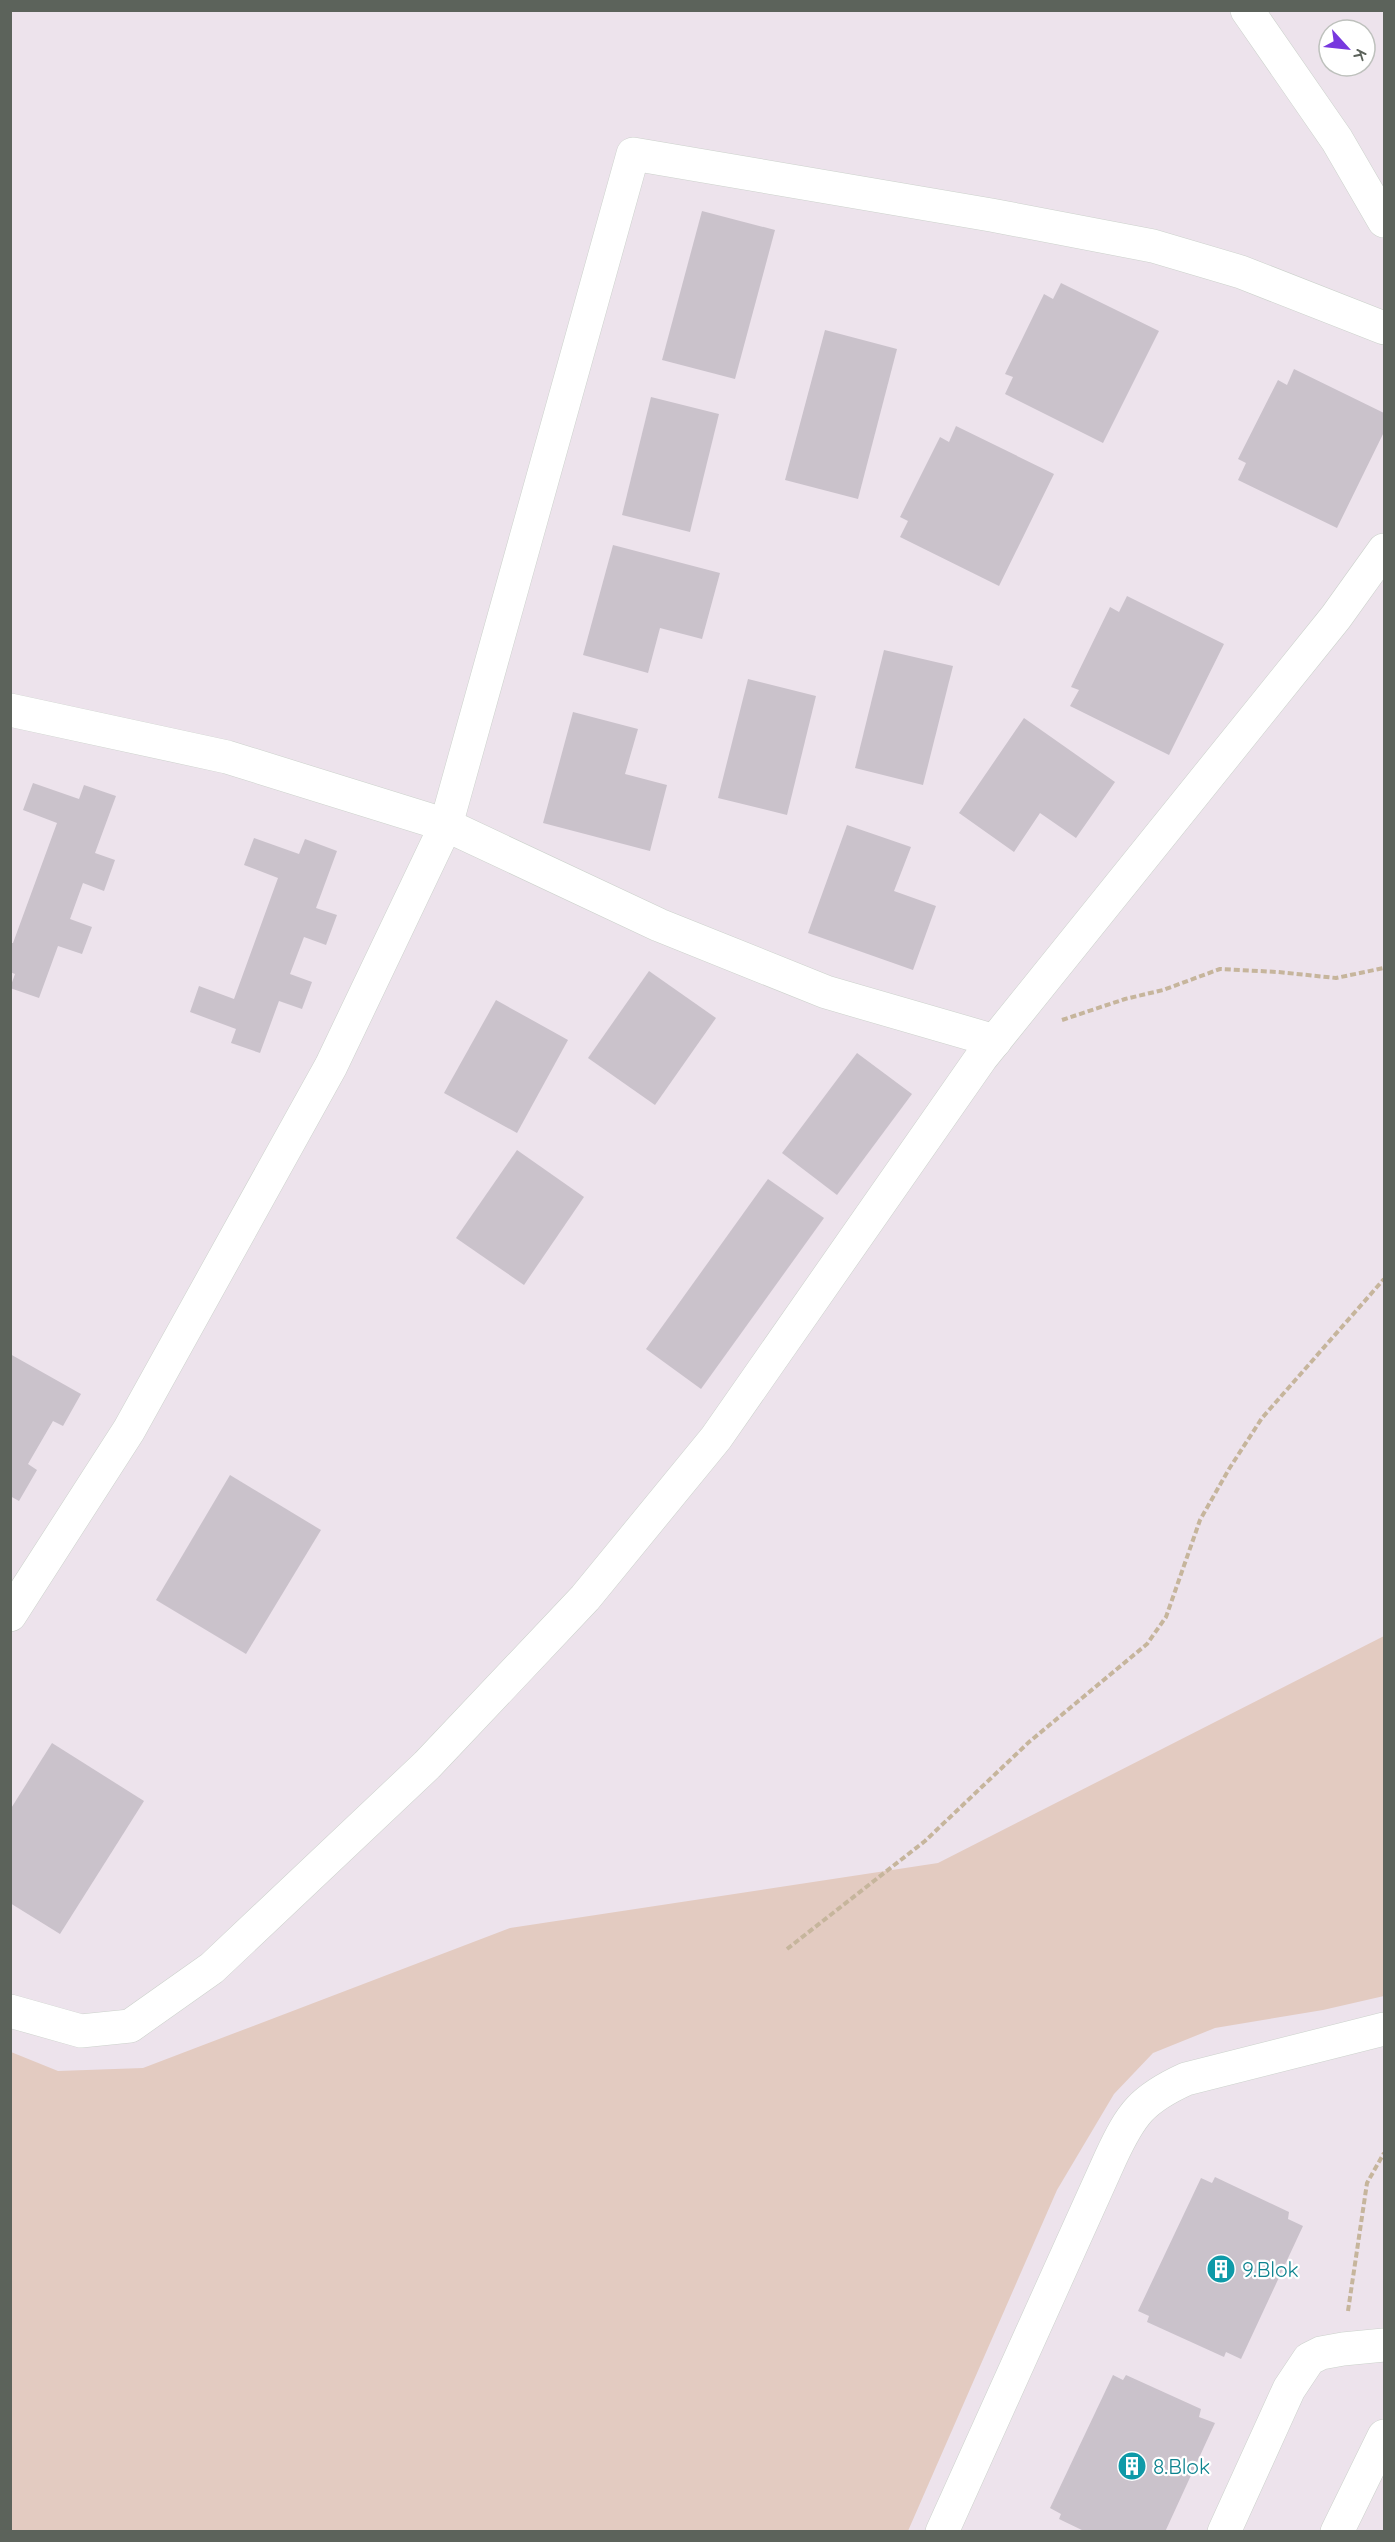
<svg xmlns="http://www.w3.org/2000/svg" width="1395" height="2542" font-family="Quicksand,sans-serif">
<rect width="100%" height="100%" fill="#ede3ec"/>
<polygon fill="#e3cbc1" points="1384,1636 1384,1996 1323,2010 1215,2028 1153,2053 1114,2094 1057,2190 908,2531 11,2531 11,2052 58,2071 143,2068 510,1928 938,1863"/>
<g fill="#cac2cb">
<polygon points="702,211 775,230 735,379 662,360"/>
<polygon points="1061,283 1159,331 1103,443 1005,394 1013,377 1005,374 1044,294 1053,299"/>
<polygon points="825,330 897,349 858,499 785,480"/>
<polygon points="1294,369 1384,413 1384,432 1337,528 1238,480 1246,463 1238,459 1278,380 1287,385"/>
<polygon points="651,397 719,414 690,532 622,515"/>
<polygon points="956,426 1054,474 999,586 900,537 908,521 900,517 940,437 949,442"/>
<polygon points="613,545 720,573 702,639 660,628 648,673 583,655"/>
<polygon points="1127,596 1224,644 1169,755 1070,706 1079,690 1071,687 1110,607 1119,612"/>
<polygon points="884,650 953,666 923,785 855,768"/>
<polygon points="748,679 816,696 787,815 718,798"/>
<polygon points="573,712 638,729 625,774 667,785 650,851 543,823"/>
<polygon points="1024,718 1115,782 1076,838 1040,813 1014,852 959,813"/>
<polygon points="33,783 79,799 84,785 116,796 95,853 115,860 104,891 83,883 70,919 92,927 82,954 58,946 39,998 10,988 15,974 10,972 10,943 13,943 57,823 23,810"/>
<polygon points="847,825 911,847 894,891 936,906 913,970 808,933"/>
<polygon points="254,838 299,854 305,839 337,851 316,908 337,915 326,945 304,937 290,974 312,982 302,1009 279,1001 260,1053 231,1043 236,1029 190,1012 199,986 234,999 278,878 244,865"/>
<polygon points="649,971 716,1018 655,1105 588,1058"/>
<polygon points="496,1000 568,1040 517,1133 444,1093"/>
<polygon points="857,1053 912,1094 837,1195 782,1153"/>
<polygon points="517,1150 584,1197 524,1285 456,1238"/>
<polygon points="768,1179 824,1218 701,1389 646,1349"/>
<polygon points="10,1354 81,1394 63,1426 53,1421 28,1464 37,1470 19,1501 10,1496"/>
<polygon points="230,1475 321,1530 246,1654 156,1600"/>
<polygon points="52,1743 144,1801 60,1934 10,1903 10,1810"/>
<polygon points="1215,2177 1289,2212 1288,2219 1303,2226 1241,2359 1226,2352 1224,2357 1147,2322 1149,2316 1138,2311 1201,2178 1212,2183"/>
<polygon points="1113,2375 1123,2380 1126,2375 1201,2409 1199,2417 1215,2423 1165,2532 1086,2532 1059,2519 1061,2514 1050,2508"/>
</g>
<g fill="none" stroke-linecap="round" stroke-linejoin="round">
<g stroke="#ccd2cc" stroke-width="34">
<g id="minor">
<polyline points="1247,10 1337,140 1384,221"/>
<polyline points="10,710 227,757 446,825 659,925 826,992 995,1041"/>
<polyline points="10,1615 129,1430 331,1066 446,825 633,154 991,215 1153,246 1241,272 1384,328"/>
<polyline points="10,2011 81,2031 130,2026 212,1968 427,1765 585,1598 716,1438 981,1058 1336,617 1384,550"/>
<path d="M942,2532L1111,2157C1131,2114 1142,2099 1186,2079L1384,2029"/>
<polyline points="1224,2532 1289,2389 1309,2359 1321,2353 1343,2349 1384,2345"/>
<polyline points="1337,2532 1384,2436"/>
</g>
</g>
<g stroke="#c6b59c" stroke-width="4" stroke-dasharray="6 3" stroke-linecap="butt">
<polyline points="1062,1020 1125,999 1163,990 1220,969 1278,972 1336,978 1384,968"/>
<polyline points="787,1949 925,1841 1029,1742 1147,1644 1166,1617 1200,1520 1229,1469 1262,1418 1384,1279"/>
<polyline points="1348,2311 1367,2183 1384,2153"/>
</g>
<use href="#minor" stroke="#fff" stroke-width="33"/>
</g>
<defs>
<g id="building-disc" transform="scale(1.5)"><circle r="9.5" fill="#0f9aa8" stroke="#fff"/><path d="M-4-6H4V6H1V3H-1V6H-4ZM-2.5-4.3h1.7v1.8h-1.7ZM.8-4.3h1.7v1.8H.8ZM-2.5-1h1.7V.8h-1.7ZM.8-1h1.7V.8H.8Z" fill="#fff"/></g>
</defs>
<g fill-rule="evenodd">
<use href="#building-disc" x="1221" y="2269"/>
<use href="#building-disc" x="1132" y="2466"/>
</g>
<g text-anchor="middle" dominant-baseline="central" stroke-width="4.5" stroke-linejoin="round" paint-order="stroke">
<g font-size="21" fill="#0d838f" stroke="#fff" text-anchor="start">
<text x="1242" y="2269">9.Blok</text>
<text x="1153" y="2466">8.Blok</text>
</g>
</g>
<rect width="1395" height="2542" fill="none" stroke="#5c635b" stroke-width="24"/>
<g transform="translate(1347 48) rotate(117)"><circle r="28" fill="#ffffff" stroke="#bec1bd" stroke-width="1.5"/>
<path d="M0-4.5L10 22L0 15L-10 22Z" fill="#7738de"/>
<text y="-9" font-size="16" font-weight="bold" text-anchor="middle" fill="#5c635b">K</text>
</g>
</svg>
